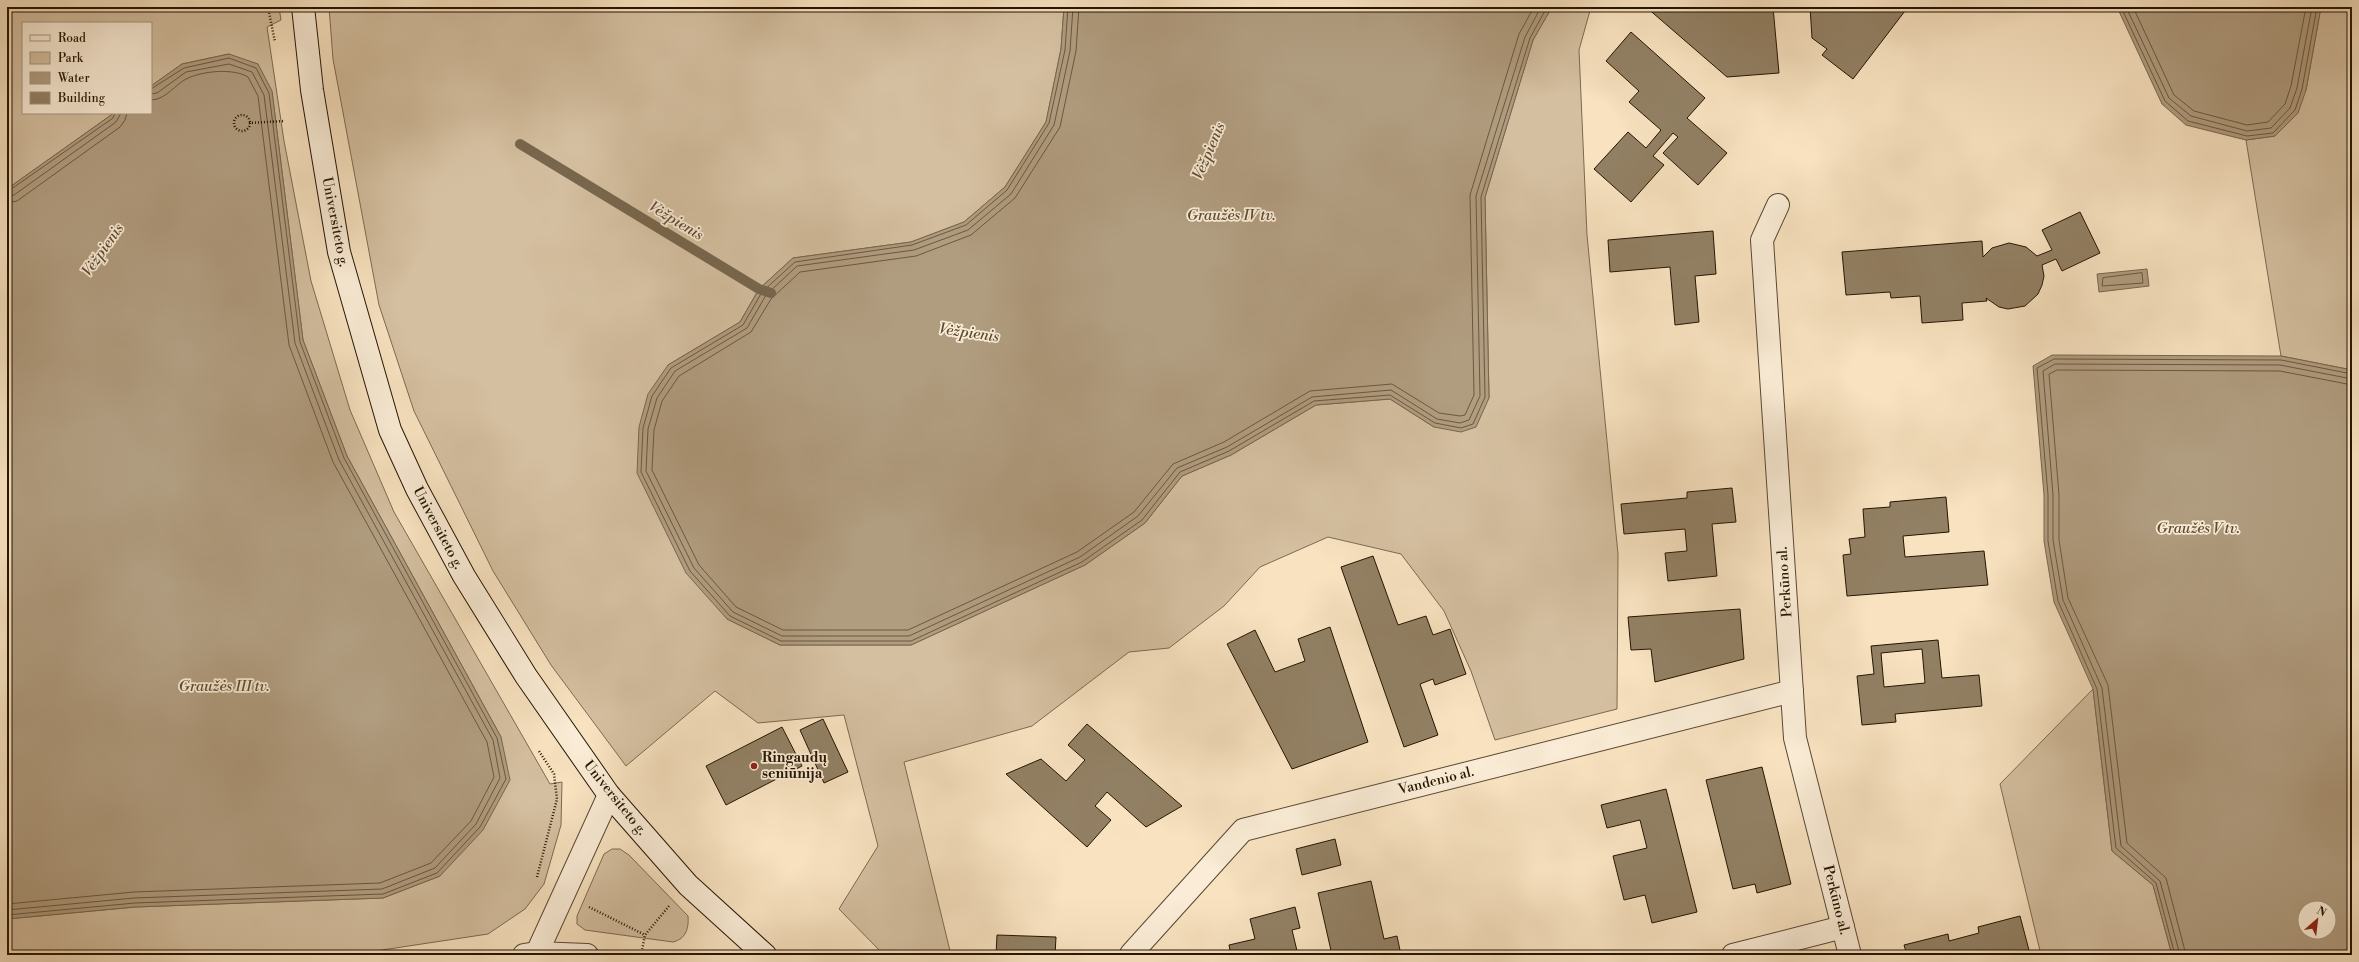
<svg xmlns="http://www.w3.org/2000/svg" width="2359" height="962" font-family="'Libre Bodoni',serif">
<rect width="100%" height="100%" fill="#f8e2c0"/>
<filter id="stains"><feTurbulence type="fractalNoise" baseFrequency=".005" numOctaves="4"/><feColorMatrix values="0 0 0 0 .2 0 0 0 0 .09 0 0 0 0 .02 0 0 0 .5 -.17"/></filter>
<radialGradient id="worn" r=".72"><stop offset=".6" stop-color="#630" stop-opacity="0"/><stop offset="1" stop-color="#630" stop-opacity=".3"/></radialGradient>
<g fill="#d4bfa0" stroke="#7c6a50">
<polygon points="7,7 279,7 281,20 267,27 284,141 311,281 350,410 394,512 550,784 562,782 561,825 544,884 525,909 488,934 349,955 7,955 7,919 135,907 383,898 440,876 501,737 347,456 303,340 272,92 229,54 182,64 151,86 151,23 23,23 23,113 114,113 7,189"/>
<polygon points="329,7 1064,7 1061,49 1046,122 1005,187 964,222 911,242 793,258 759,289 740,322 668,365 727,619 780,645 911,645 1085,565 1145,523 1182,476 1231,455 1316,405 1390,399 1434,427 1489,398 1485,197 1533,40 1552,7 1591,7 1579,50 1587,235 1618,554 1617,709 1495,740 1471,671 1444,611 1401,554 1328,537 1260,567 1224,606 1169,648 1129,652 1032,726 904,762 951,955 884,955 839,909 878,846 844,715 758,723 715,691 626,766 551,665 493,571 414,411 379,305 333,59"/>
<polygon points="2321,7 2352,7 2352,370 2281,356 2246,140 2275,136 2306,90"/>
<polygon points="2093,689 2112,851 2153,885 2172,955 2041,955 2000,784"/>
<path d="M612,849H620L629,855L688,916C689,928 686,939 673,942L585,930L577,924V916L604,854Z"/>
</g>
<g fill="#b09c7f" stroke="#78664d" fill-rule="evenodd">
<polygon points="1064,7 1552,7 1533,40 1485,197 1489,398 1476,427 1461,432 1434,427 1390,399 1316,405 1231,455 1182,476 1145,523 1085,565 911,645 780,645 727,619 686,573 637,473 639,427 648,394 668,365 740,322 759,289 793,258 911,242 964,222 1005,187 1046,122 1061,49"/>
<polygon points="2117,7 2321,7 2306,90 2298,113 2275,136 2246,140 2186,125 2162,104"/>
<polygon points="229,54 258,64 272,91 303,340 347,456 501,737 510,780 483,830 440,876 383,898 135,907 7,919 7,189 114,113 151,113 151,86 182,64"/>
<polygon points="2147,269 2149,286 2099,292 2097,274"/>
<path d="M2052,355L2281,356L2352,370V938L2344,955H2172L2153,885L2112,851L2093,689L2054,602L2044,541V495L2033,366ZM2305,908H2329V932H2305Z"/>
</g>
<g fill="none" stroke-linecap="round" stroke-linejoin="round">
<g stroke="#6a5840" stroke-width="1">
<polyline points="1068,7 1065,50 1049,123 1007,190 966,225 912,245 795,262 762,292 743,325 671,368 652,396 643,428 641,472 690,571 730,616 781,641 911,641 1082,562 1142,520 1180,472 1229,451 1314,401 1390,395 1435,423 1461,428 1473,424 1485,397 1481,197 1530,38 1547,7"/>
<polyline points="1073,7 1070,51 1054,125 1011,194 968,230 914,250 797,266 766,295 747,328 675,371 657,398 648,429 646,471 694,568 733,612 782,636 909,636 1080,557 1138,516 1177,468 1227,447 1312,397 1391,390 1437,419 1460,423 1469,420 1480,396 1476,196 1525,37 1541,7"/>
<polyline points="1079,7 1076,51 1060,127 1015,198 971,235 916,256 800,272 771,299 751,332 679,376 662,401 654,430 652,470 699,565 736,607 783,630 908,630 1077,552 1134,512 1173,464 1224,442 1310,391 1392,384 1439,413 1460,416 1465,415 1474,395 1470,195 1519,34 1534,7"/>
<polyline points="2121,7 2165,101 2188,121 2247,136 2273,133 2295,110 2302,89 2317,7"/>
<polyline points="2126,7 2169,98 2191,116 2247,131 2271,128 2290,108 2297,88 2312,7"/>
<polyline points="2133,7 2174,95 2194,111 2247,125 2268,122 2285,104 2291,86 2306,7"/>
<polyline points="7,192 113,118 115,113"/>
<polyline points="7,197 14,195 116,122 121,113"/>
<polyline points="7,203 17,201 120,127 125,120 127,113"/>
<polygon points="2142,273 2143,283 2102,286 2103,278"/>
<path d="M7,904L134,892L380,883L431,863L471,821L494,777L487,742L333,462L289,345L258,96L248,77C233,68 204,71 188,78C175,84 166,100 151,100"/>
<polyline points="7,910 134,898 382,889 435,868 476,824 500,778 493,740 339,460 295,343 264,95 252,72 229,64 186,72 157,93 151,94"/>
<polyline points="7,915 135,903 383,894 437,873 480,827 506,779 497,738 344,458 300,342 269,93 256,68 229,58 184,68 151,89"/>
<polyline points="2175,955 2156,883 2116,848 2097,689 2058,601 2048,541 2048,495 2037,368 2054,359 2281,360 2352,374"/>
<polyline points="2180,955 2160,881 2121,846 2102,688 2063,600 2053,540 2053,495 2043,371 2055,364 2280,365 2352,379"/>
<polyline points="2186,955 2166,878 2127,843 2108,685 2068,598 2059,540 2059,495 2049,374 2057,370 2280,371 2352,385"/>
</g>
<polyline stroke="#78664d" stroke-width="10" points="520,144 759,289 771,293"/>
</g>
<g fill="#928064" stroke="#241501" fill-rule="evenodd">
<polygon points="1646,7 1773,7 1779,73 1727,77"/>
<polygon points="1810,7 1908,7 1853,79 1822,55 1827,49 1812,38"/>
<polygon points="1631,32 1705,98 1687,118 1727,153 1698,185 1663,153 1678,137 1673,133 1653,156 1664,165 1631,202 1594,169 1628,132 1646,148 1661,130 1629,102 1639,91 1606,61"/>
<polygon points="2080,212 2100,253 2062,271 2056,259 2042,265 2044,276 2042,285 2038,294 2025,306 2008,309 1999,307 1986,298 1987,301 1962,303 1963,320 1922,323 1920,296 1891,298 1890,292 1846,295 1842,252 1982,241 1983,257 1992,248 2009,243 2026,247 2037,256 2052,250 2042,230"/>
<polygon points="1713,231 1716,274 1695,276 1699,322 1675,325 1670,267 1610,272 1608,240"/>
<polygon points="1732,488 1736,522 1712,524 1717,576 1668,581 1665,553 1687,551 1685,529 1624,534 1621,504 1687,498 1687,492"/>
<polygon points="1946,497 1949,532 1903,536 1905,557 1984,551 1988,585 1847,596 1843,555 1851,554 1849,539 1865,537 1863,509 1890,507 1890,502"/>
<polygon points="1373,556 1398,625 1426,616 1433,635 1450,629 1466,674 1435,685 1433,679 1420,684 1438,735 1404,747 1341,567"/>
<polygon points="1740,609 1744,659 1655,682 1651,649 1631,650 1628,617"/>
<polygon points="1330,627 1368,742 1292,769 1227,644 1255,630 1275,672 1305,661 1298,639"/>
<path d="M1938,640L1942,678L1979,675L1982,706L1895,714L1896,722L1862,725L1857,676L1874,674L1871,646ZM1922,649L1925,683L1884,687L1881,653Z"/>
<polygon points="823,719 848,772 824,783 800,730"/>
<polygon points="1087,724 1182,806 1146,827 1107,792 1095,806 1111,820 1087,847 1006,774 1041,759 1066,781 1085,760 1068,745"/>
<polygon points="782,727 802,766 726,805 706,766"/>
<polygon points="1762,767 1791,884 1757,893 1755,884 1733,889 1706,780"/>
<polygon points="1666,789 1697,912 1652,923 1645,895 1624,900 1613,856 1647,848 1640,820 1607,828 1601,805"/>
<polygon points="1335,839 1341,865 1302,875 1296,849"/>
<polygon points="1371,881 1384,939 1397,936 1401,955 1332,955 1318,893"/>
<polygon points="1295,907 1300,928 1292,930 1298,955 1231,955 1229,945 1255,939 1250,919"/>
<polygon points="2020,916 2030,954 1907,955 1904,945 1948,934 1949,941 1979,933 1978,927"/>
<polygon points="997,935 1056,937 1055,955 996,955"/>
</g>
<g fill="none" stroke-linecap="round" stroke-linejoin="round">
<g stroke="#594831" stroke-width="24">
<g id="street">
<polyline points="1778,205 1762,240 1795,738 1850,955"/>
<polyline points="1131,954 1243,830 1792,691"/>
<polyline points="524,955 536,953 587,955"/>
<polyline points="536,955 609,795"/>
<polyline points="1733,955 1843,927"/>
</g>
</g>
<g stroke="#241501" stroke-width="24">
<polyline id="secondary" points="303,7 312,90 339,252 390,430 417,489 464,576 526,676 609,795 688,885 765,955"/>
</g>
<g stroke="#241501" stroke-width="2.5" stroke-dasharray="1 2" stroke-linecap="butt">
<polyline points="268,7 275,42"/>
<circle cx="242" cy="123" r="8"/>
<polyline points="249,123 285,121"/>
<polyline points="537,877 557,799 554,774 539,751"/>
<polyline points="589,907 645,935"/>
<polyline points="641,955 645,935 669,906"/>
</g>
<use href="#street" stroke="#faecd6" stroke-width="22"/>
<use href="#secondary" stroke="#faecd6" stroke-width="22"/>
</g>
<circle fill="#8f2418" stroke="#faecd6" stroke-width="1.5" cx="754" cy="766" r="4"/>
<g text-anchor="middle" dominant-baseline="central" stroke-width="3.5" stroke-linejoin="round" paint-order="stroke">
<g font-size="14" fill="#241501" stroke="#faecd6">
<text transform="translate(335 222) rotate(79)">Universiteto g.</text>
<text transform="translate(438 528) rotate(62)">Universiteto g.</text>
<text transform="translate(1785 582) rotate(-94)">Perkūno al.</text>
<text transform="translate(1436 781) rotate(-14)">Vandenio al.</text>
<text transform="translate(615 798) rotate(51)">Universiteto g.</text>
<text transform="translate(1836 900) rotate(76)">Perkūno al.</text>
</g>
<g font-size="14" font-weight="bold" fill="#241501" stroke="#faecd6" text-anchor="start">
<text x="762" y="758">Ringaudų<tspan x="762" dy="16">seniūnija</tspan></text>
</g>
<g font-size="15" font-style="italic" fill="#5c4b33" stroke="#faecd6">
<text transform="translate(1209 151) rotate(-67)">Vėžpienis</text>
<text x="1231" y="215">Graužės IV tv.</text>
<text transform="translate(676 221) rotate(31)">Vėžpienis</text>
<text transform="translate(103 250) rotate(-55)">Vėžpienis</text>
<text transform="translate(969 333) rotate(8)">Vėžpienis</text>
<text x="2198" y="528">Graužės V tv.</text>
<text x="224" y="686">Graužės III tv.</text>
</g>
</g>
<rect width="2359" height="962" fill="none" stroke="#f8e2c0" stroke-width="24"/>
<rect x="8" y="8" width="2343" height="946" fill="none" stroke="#241501" stroke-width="2"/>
<rect x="12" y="12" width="2335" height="938" fill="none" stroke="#241501"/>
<rect x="22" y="22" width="130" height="92" fill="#faecd6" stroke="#a49681"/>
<rect x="30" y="35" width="20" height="6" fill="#faecd6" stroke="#a49681"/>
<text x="58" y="42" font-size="12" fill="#241501">Road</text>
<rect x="30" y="52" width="20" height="12" fill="#d4bfa0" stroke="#a49681"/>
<text x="58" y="62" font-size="12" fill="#241501">Park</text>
<rect x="30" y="72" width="20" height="12" fill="#b09c7f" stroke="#a49681"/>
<text x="58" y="82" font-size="12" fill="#241501">Water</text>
<rect x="30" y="92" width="20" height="12" fill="#928064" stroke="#a49681"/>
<text x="58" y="102" font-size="12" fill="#241501">Building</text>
<g transform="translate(2317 920) rotate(28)"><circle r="19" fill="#faecd6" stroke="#a49681"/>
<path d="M0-3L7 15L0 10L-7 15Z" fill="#8f2418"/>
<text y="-6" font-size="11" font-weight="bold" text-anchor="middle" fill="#241501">N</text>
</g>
<rect width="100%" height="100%" filter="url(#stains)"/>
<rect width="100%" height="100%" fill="url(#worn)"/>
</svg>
